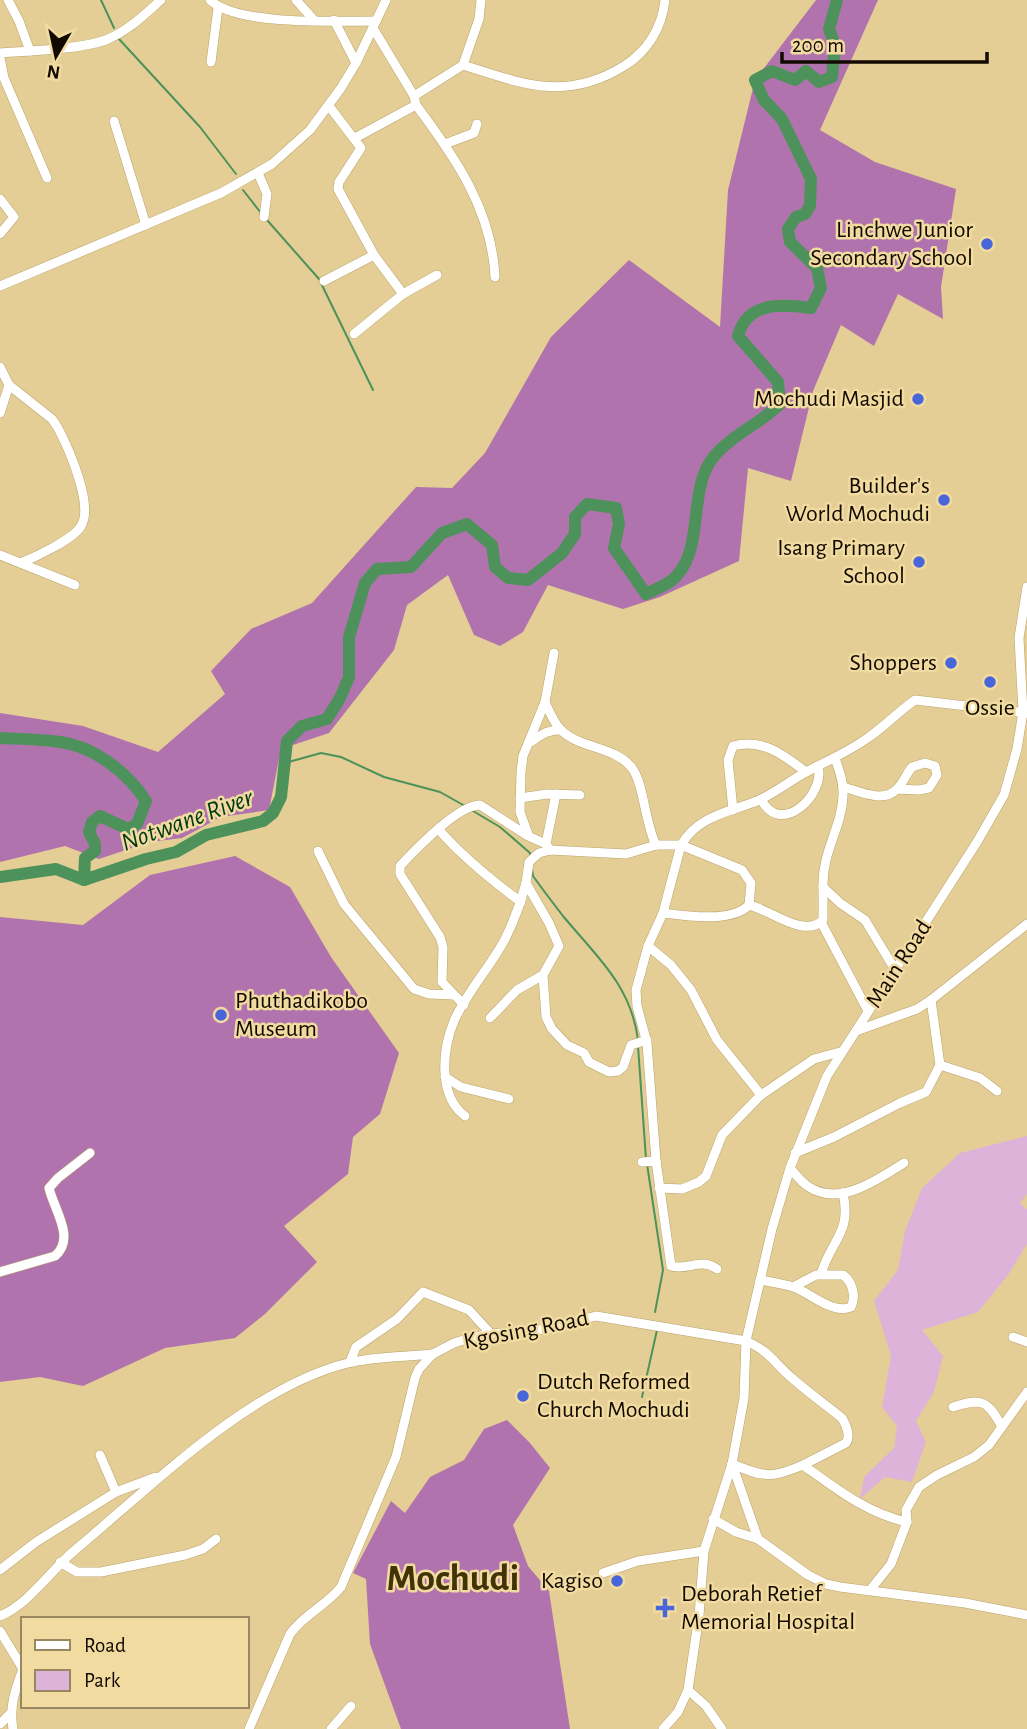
<svg xmlns="http://www.w3.org/2000/svg" width="1027" height="1729" font-family="'Alegreya Sans',sans-serif">
<rect width="100%" height="100%" fill="#e4ce95"/>
<polygon fill="#ddb3d9" points="1027,1136 1027,1194 1020,1203 1027,1209 1027,1244 1008,1275 978,1312 922,1330 943,1356 934,1392 916,1421 926,1442 912,1482 885,1477 860,1499 864,1477 894,1448 897,1426 882,1407 891,1356 874,1301 898,1270 905,1231 922,1188 960,1153"/>
<g fill="#b173ad">
<polygon points="816,0 878,0 820,130 875,162 956,189 941,287 943,319 898,294 874,346 841,325 813,391 791,481 748,468 739,561 660,597 623,609 548,585 523,632 500,646 474,635 448,575 407,605 394,650 329,733 281,749 269,810 221,817 182,838 150,842 99,859 65,846 0,862 0,713 83,726 158,752 225,694 211,671 251,629 312,603 416,487 452,488 485,453 551,337 629,260 720,327 728,190 755,80"/>
<polygon points="235,856 290,887 331,957 399,1053 380,1114 353,1137 348,1174 284,1226 317,1262 265,1314 235,1338 165,1348 83,1386 40,1377 0,1382 0,917 83,925 150,875"/>
<polygon points="507,1420 530,1443 550,1468 513,1525 528,1566 549,1591 570,1729 401,1729 370,1644 366,1579 353,1573 391,1501 405,1513 430,1477 464,1460 484,1429"/>
</g>
<g fill="none" stroke-linecap="round" stroke-linejoin="round">
<g stroke="#4c925a" stroke-width="2">
<polyline points="101,0 114,28"/>
<polyline points="119,39 200,127 236,174"/>
<polyline points="243,190 261,213"/>
<polyline points="267,220 319,279 373,390"/>
<polyline points="285,763 321,753 341,757 384,777 440,792 465,806"/>
<polyline points="473,811 500,827 530,853 530,857"/>
<path d="M532,869L533,876C543,890 553,903 563,916C596,956 631,985 638,1040"/>
<polyline points="638,1046 646,1159"/>
<polyline points="647,1164 663,1270 655,1312"/>
<polyline points="642,1397 657,1330"/>
</g>
<g stroke="#4c925a" stroke-width="12">
<path d="M0,738C20,739 40,739 60,742C94,746 128,773 146,801L137,824L128,829L100,816L92,822L89,832L95,844V851L85,858L84,880L146,859L176,852L206,835L263,821L273,813L281,797L287,741L302,726L327,719L340,698L349,677V637L365,583L377,569L411,567L442,533L467,524L492,545L495,567L508,578L528,580L562,553L575,534V517L587,504L616,508L619,524L614,548L646,594C654,590 664,586 671,581C706,554 687,492 712,459C729,436 760,424 780,404L778,382L738,336C747,301 782,304 811,308L821,288L817,268L790,242L788,229L796,217L805,214L810,206L811,179L782,119L764,100L755,80L772,71L795,80L806,71L819,82L832,77L835,45L829,29L837,0"/>
<polyline points="0,877 56,869 84,880"/>
</g>
<g stroke="#baa46c" stroke-width="10">
<g id="minor">
<polyline points="8,0 19,21 30,51"/>
<path d="M210,0C237,26 337,21 376,21"/>
<polyline points="296,0 314,20"/>
<polyline points="334,20 356,63"/>
<path d="M373,28L414,96L416,105C455,157 492,210 495,277"/>
<path d="M0,53C27,51 85,49 108,39C129,30 144,15 161,0"/>
<polyline points="0,58 4,78 47,178"/>
<polyline points="211,62 218,8"/>
<path d="M463,65C523,84 566,102 624,66C647,52 662,28 665,0"/>
<polyline points="414,96 463,65 479,19 481,0"/>
<polyline points="329,106 361,148 339,182 338,189 374,255 403,294 437,275"/>
<polyline points="114,121 146,225"/>
<polyline points="355,138 416,105"/>
<polyline points="445,144 474,133 477,124"/>
<polyline points="258,173 267,194 264,217"/>
<polyline points="0,199 14,217 0,234"/>
<polyline points="324,281 374,255"/>
<polyline points="0,286 221,193 272,164 310,130 341,88 356,63 386,0"/>
<polyline points="354,334 403,294"/>
<polyline points="0,367 9,385 0,413"/>
<path d="M9,385L52,419L58,428C69,449 94,506 81,526C74,539 35,557 21,563"/>
<polyline points="0,555 75,585"/>
<path d="M545,702C549,711 554,723 561,730C580,749 615,746 632,768C644,784 645,824 656,845"/>
<path d="M529,743C540,736 548,729 561,730"/>
<path d="M835,758C839,770 844,783 843,796C842,827 822,851 823,887L840,903L865,920L894,968"/>
<path d="M843,787C858,791 883,803 896,790C903,784 906,774 912,767L925,763L935,766L937,775L929,788L919,790L898,789"/>
<polyline points="520,798 547,794 580,795"/>
<path d="M761,799C780,838 826,795 818,766"/>
<path d="M733,810L728,760L733,746C762,738 784,755 806,772"/>
<path d="M439,830C464,858 491,880 521,902"/>
<polyline points="528,834 520,812 521,772 523,756 545,702 554,653"/>
<polyline points="546,844 556,794"/>
<polyline points="318,851 344,904 414,989 429,994 453,995"/>
<path d="M749,905C771,910 804,939 823,920V887"/>
<polyline points="821,922 868,1011"/>
<polyline points="648,946 671,965 691,990 717,1040 761,1095"/>
<polyline points="931,1000 940,1065 980,1078 997,1091"/>
<path d="M464,1005L442,982L443,947L440,937L400,874V866C415,850 458,805 480,805L528,836L546,844L550,850"/>
<polyline points="490,1018 517,990 543,975"/>
<polyline points="856,1031 917,1009 931,1000 1027,924"/>
<path d="M647,1040L631,1045L623,1067L618,1071L609,1072L589,1062L584,1053L567,1045L552,1029L546,1017L543,975L559,946L549,923L526,883L529,862L539,853L550,850L626,854L656,845H681L742,870L751,883L749,905C732,923 686,916 663,913"/>
<polyline points="445,1077 461,1087 509,1099"/>
<path d="M465,1116C438,1096 442,1050 454,1021C467,992 490,967 505,939C514,921 521,902 526,883"/>
<polyline points="795,1153 834,1137 900,1103 926,1092 940,1065"/>
<polyline points="642,1162 656,1161"/>
<path d="M790,1168C795,1174 801,1182 809,1187C840,1207 878,1179 904,1163"/>
<polyline points="659,1188 682,1189 699,1182 706,1176 722,1135 761,1095 814,1059 840,1052"/>
<path d="M717,1269C701,1257 687,1271 671,1266L656,1161L647,1043L637,1006L636,990L648,946L663,913L681,845C698,816 729,812 757,801C775,793 791,780 808,771C829,760 850,751 869,737C885,726 899,711 915,700L1027,713"/>
<path d="M0,1272L55,1256C76,1238 54,1210 49,1188L58,1178L90,1153"/>
<path d="M821,1274C831,1240 852,1233 843,1193"/>
<path d="M760,1280C771,1282 783,1284 794,1287C810,1293 833,1315 851,1307C856,1297 853,1282 843,1275H816L793,1287"/>
<polyline points="1013,1337 1027,1342"/>
<polyline points="350,1362 356,1347 397,1319 423,1292 469,1310 491,1334"/>
<path d="M953,1407C982,1397 988,1401 1002,1427"/>
<polyline points="100,1455 116,1492"/>
<polyline points="732,1464 758,1539 808,1575 826,1584 840,1587 965,1603 1027,1615"/>
<path d="M732,1464C764,1477 771,1479 803,1465C835,1488 868,1514 907,1522"/>
<polyline points="713,1519 736,1532 758,1539"/>
<polyline points="60,1562 77,1572 101,1572 185,1555 203,1549 216,1539"/>
<polyline points="0,1570 36,1542 116,1492 156,1477"/>
<polyline points="603,1573 638,1561 704,1551"/>
<polyline points="870,1590 891,1564 907,1522 906,1510 919,1487 937,1475 974,1457 989,1445 1027,1392"/>
<path d="M0,1616C30,1603 50,1571 75,1550C152,1486 250,1387 348,1363C375,1356 406,1357 433,1354"/>
<path d="M0,1631L23,1669C15,1690 9,1707 13,1729"/>
<polyline points="688,1690 706,1706 722,1729"/>
<polyline points="0,1724 10,1714"/>
<path d="M249,1729L290,1634C304,1614 326,1606 341,1587L396,1457L415,1378L419,1369L433,1354L454,1343L470,1338L491,1334L547,1329L596,1316L746,1341C771,1352 774,1363 793,1379C809,1393 826,1405 842,1418C846,1425 851,1436 846,1443L803,1465"/>
<polyline points="331,1729 351,1706"/>
<polyline points="663,1729 678,1712 688,1690 699,1615 704,1551 732,1464 744,1398 746,1341 772,1229 790,1168 827,1076 977,842 1004,795 1017,749 1023,712 1019,638 1027,587"/>
</g>
</g>
<use href="#minor" stroke="#fff" stroke-width="9"/>
</g>
<g fill="#4866da" stroke="#f1dba1" stroke-width="2.5">
<circle cx="987" cy="244" r="7"/>
<circle cx="918" cy="399" r="7"/>
<circle cx="944" cy="500" r="7"/>
<circle cx="919" cy="562" r="7"/>
<circle cx="951" cy="663" r="7"/>
<circle cx="990" cy="682" r="7"/>
<circle cx="221" cy="1015" r="7"/>
<circle cx="523" cy="1396" r="7"/>
<circle cx="617" cy="1581" r="7"/>
<path d="M661.5 1597.5h7v7h7v7h-7v7h-7v-7h-7v-7h7z"/>
</g>
<g text-anchor="middle" dominant-baseline="central" stroke-width="5" stroke-linejoin="round" paint-order="stroke">
<g font-size="24" fill="#120a00" stroke="#f1dba1" text-anchor="end">
<text x="973" y="230">Linchwe Junior<tspan x="973" dy="28">Secondary School</tspan></text>
<text x="904" y="399">Mochudi Masjid</text>
<text x="930" y="486">Builder's<tspan x="930" dy="28">World Mochudi</tspan></text>
<text x="905" y="548">Isang Primary<tspan x="905" dy="28">School</tspan></text>
<text x="937" y="663">Shoppers</text>
<text x="990" y="708" text-anchor="middle">Ossie</text>
<text x="235" y="1001" text-anchor="start">Phuthadikobo<tspan x="235" dy="28">Museum</tspan></text>
<text x="537" y="1382" text-anchor="start">Dutch Reformed<tspan x="537" dy="28">Church Mochudi</tspan></text>
<text x="603" y="1581">Kagiso</text>
<text x="681" y="1594" text-anchor="start">Deborah Retief<tspan x="681" dy="28">Memorial Hospital</tspan></text>
</g>
<g font-size="24" fill="#120a00" stroke="#f1dba1">
<text transform="translate(899 964) rotate(-57)">Main Road</text>
<text transform="translate(526 1330) rotate(-11)">Kgosing Road</text>
</g>
<g font-size="26" font-style="italic" fill="#013913" stroke="#f1dba1">
<text transform="translate(187 820) rotate(-20)">Notwane River</text>
</g>
<g font-size="38" font-weight="bold" fill="#423306" stroke="#f1dba1">
<text x="453" y="1579">Mochudi</text>
</g>
</g>
<rect x="21" y="1617" width="228" height="91" fill="#f1dba1" stroke="#988761" stroke-width="2"/>
<rect x="35" y="1640" width="35" height="10" fill="#ffffff" stroke="#988761" stroke-width="2"/>
<text x="84" y="1652" font-size="21" fill="#120a00">Road</text>
<rect x="35" y="1670" width="35" height="21" fill="#ddb3d9" stroke="#988761" stroke-width="2"/>
<text x="84" y="1687" font-size="21" fill="#120a00">Park</text>
<g transform="translate(56 56) rotate(189)" stroke="#f1dba1" stroke-width="5" paint-order="stroke">
<path d="M0-5L12 26L0 18L-12 26Z" fill="#120a00"/>
<text y="-10" font-size="19" font-weight="bold" text-anchor="middle" fill="#120a00">N</text>
</g>
<path d="M782 52v10h205v-10" fill="none" stroke="#120a00" stroke-width="3.5"/>
<text x="792" y="52" font-size="21" fill="#120a00" stroke="#f1dba1" stroke-width="5" paint-order="stroke">200 m</text>
</svg>
